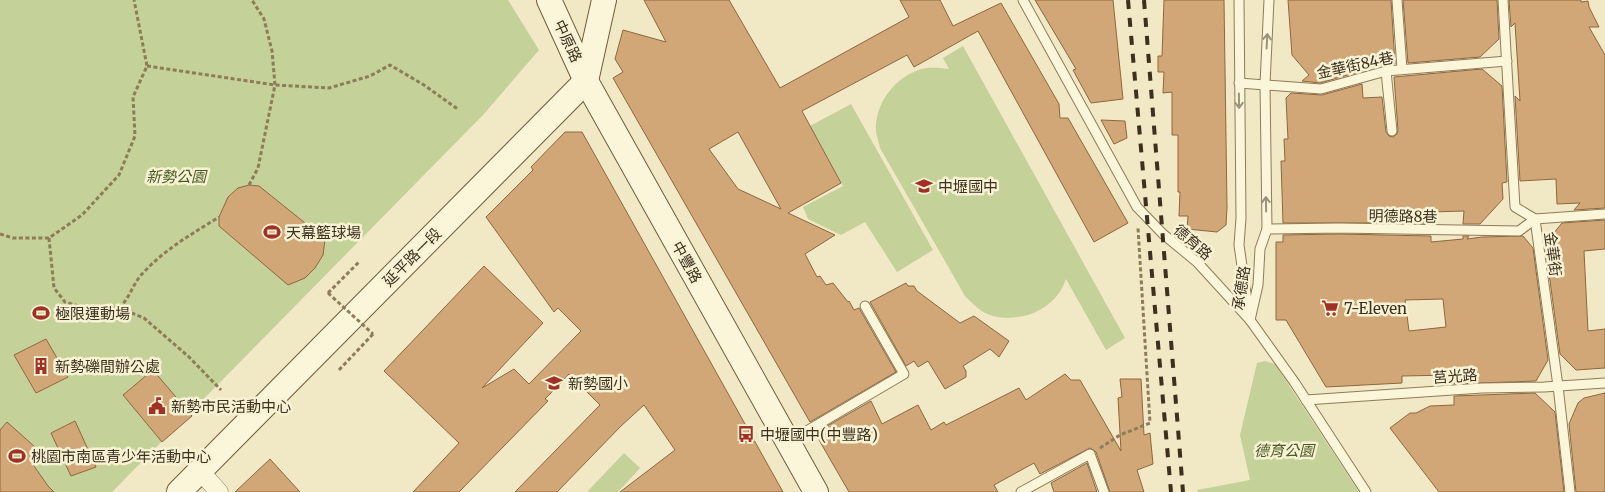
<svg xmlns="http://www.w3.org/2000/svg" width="1605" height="492" font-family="Merriweather,'Noto Sans TC',serif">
<rect width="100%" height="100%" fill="#f1e9c5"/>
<g fill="#c4d198">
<polygon points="0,0 508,0 539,50 483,115 112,492 0,492"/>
<path d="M963,46L1125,338L1106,350L1066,279C1064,284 1062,289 1059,293C1045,313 1017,322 993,316C981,313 973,304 965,296L880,148C879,143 877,137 876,132C874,104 895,77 921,69C930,67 939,68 949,69L943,58Z"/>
<polygon points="851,104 933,250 897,272 865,222 841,235 808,219 803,207 843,186 810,126"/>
<polygon points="1265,361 1275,364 1359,492 1198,492 1197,490 1250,480 1240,435 1257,363"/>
<polygon points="624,453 640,468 618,492 587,492"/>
</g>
<g fill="#d2a778" stroke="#8f663d" fill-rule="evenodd">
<path d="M644,0H729L780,88L909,17L900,0H940L953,26L1001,3L1059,104L1060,118H1068L1128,223L1094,242L978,31L914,67L907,55L802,111L841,183L788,213L835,235L805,254L817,277L820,276L826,285L833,283L848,302L849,301L854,310L859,308L896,372L810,422L613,78L623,72L615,59L623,30L666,42ZM738,132L781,209L738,189L709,149Z"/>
<polygon points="1035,0 1113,0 1123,99 1091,103 1073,70 1076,69"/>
<polygon points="1164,0 1224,0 1227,208 1226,225 1217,232 1187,229 1188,216 1179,216 1180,192 1178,192 1178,135 1172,135 1172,92 1163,93 1164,72 1158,72 1158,56 1162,56"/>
<polygon points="1288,0 1391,0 1395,64 1393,64 1393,60 1361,63 1362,71 1320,83 1302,81 1309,75 1292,55"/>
<polygon points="1403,0 1497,0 1499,39 1480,57 1408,63"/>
<polygon points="1509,0 1581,0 1581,2 1588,1 1589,7 1599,27 1589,27 1605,55 1605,208 1574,210 1580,203 1557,204 1556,179 1520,181 1515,96 1520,101 1515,23 1511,27"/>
<polygon points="1482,69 1502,86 1507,182 1502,183 1503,199 1480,224 1463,224 1464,211 1430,212 1430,223 1283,223 1281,161 1285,161 1284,139 1288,139 1286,98 1291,93 1322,95 1362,84 1363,98 1382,97 1386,132 1389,136 1393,137 1397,134 1398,130 1394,77"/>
<polygon points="1101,120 1125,121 1127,138 1114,144"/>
<polygon points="565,132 582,132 783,492 620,492 675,450 644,405 621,426 557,492 515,492 600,405 569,374 545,399 548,401 459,492 413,492 459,443 384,371 484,266 543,323 482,388 514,369 529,384 581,331 558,308 554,312 486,217 533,170 531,167"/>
<polygon points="249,185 259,186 325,239 323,255 315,268 305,278 288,285 219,226 219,217 228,197 238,188"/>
<polygon points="1605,220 1605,249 1584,251 1588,331 1605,329 1605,368 1576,370 1560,354 1545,244 1562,223"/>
<path d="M1339,234L1431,236V242L1463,239V236H1469L1467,239L1482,237L1523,236L1533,248L1548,360L1536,381L1454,384L1453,375L1402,376V383L1326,387L1286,320H1276V242H1283V235ZM1443,299L1446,327L1409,331L1405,300Z"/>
<polygon points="906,283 908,286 914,286 917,291 960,323 974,316 1009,341 999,357 990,349 963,366 966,371 966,377 945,389 928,361 918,367 914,361 906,366 870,302"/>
<polygon points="46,339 68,377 36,393 14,355"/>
<polygon points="153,370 192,416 162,442 123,395"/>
<polygon points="1065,374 1071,380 1080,380 1121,451 1118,398 1122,397 1120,379 1141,379 1144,435 1150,433 1153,464 1137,470 1144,492 1110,492 1096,452 1090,448 1040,474 1034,463 994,485 998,492 849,492 815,433 871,401 882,424 918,405 931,430 944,422 946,425 1019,388 1026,400"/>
<polygon points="1535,393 1555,412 1564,492 1439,492 1390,428 1410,413 1416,413 1430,406 1454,405 1454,396"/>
<polygon points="1605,393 1605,492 1576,492 1569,424 1578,403 1584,398"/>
<polygon points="75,421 96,467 71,476 51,433"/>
<polygon points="7,422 35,447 34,466 48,486 54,492 0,492 0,430"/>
<polygon points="270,459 300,492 235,492"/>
<polygon points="1087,463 1097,492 1054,492 1051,483"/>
</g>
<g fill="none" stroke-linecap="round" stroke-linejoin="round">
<g stroke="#8e7b59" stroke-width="11">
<g id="service">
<polyline points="1023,0 1137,207 1163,234 1197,262 1250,320 1295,383 1366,492"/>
<polyline points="1239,0 1241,218 1239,245 1249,315"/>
<polyline points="1397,0 1402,69"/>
<polyline points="1503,0 1515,207 1535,219 1558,386 1570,492"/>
<polyline points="1386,71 1392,131"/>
<polyline points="1239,83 1321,89 1386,71 1507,61"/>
<polyline points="1535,219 1605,214"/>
<polyline points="1267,229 1339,228 1519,231 1535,219"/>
<polyline points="1250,320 1258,285 1260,249 1267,229 1265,84 1269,0"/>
<polyline points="1306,400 1482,388 1544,387 1605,383"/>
<polyline points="788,442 904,374 865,306"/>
<polyline points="1021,492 1090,454 1104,492"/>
</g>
</g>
<g stroke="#8e7b59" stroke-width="19">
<polyline id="minor" points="200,471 219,492"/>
</g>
<g stroke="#705c3c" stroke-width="26">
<g id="secondary">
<polyline points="549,0 586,81 816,492"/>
<polyline points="179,492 586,81 604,0"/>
</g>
</g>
<g stroke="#8e7b59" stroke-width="3" stroke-dasharray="4 2.5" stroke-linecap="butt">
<polyline points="147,66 275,85 329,88 370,76 390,65 424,85 459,110"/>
<polyline points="249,185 258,168 275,85 272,51 264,19 252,0"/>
<polyline points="0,234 13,238 49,238 82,215 119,175 135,136 133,97 147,66 134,0"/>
<polyline points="49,238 54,288 65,302 89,309 119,308 144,318 189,357 221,390"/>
<polyline points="328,293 359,262"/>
<path d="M119,308C130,298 133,283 143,273C165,249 192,234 219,217"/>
<polyline points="339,370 373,334"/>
<polyline points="1100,448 1120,435 1150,423 1138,228"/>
</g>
<use href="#service" stroke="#fbf5d9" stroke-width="9"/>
<use href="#minor" stroke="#fbf5d9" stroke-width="18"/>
<use href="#secondary" stroke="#fbf5d9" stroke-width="24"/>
<g stroke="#3d301e" stroke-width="4" stroke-dasharray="9 9" stroke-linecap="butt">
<polyline points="1128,0 1171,492"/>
<polyline points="1144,0 1183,492"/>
</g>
<polyline stroke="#8e7b59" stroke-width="3" stroke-dasharray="4 2.5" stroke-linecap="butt" points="328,293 373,334"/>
</g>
<defs><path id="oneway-shaft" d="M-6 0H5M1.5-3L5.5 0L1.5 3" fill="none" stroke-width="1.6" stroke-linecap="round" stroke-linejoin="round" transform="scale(1.25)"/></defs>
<g stroke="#9c927c">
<use href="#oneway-shaft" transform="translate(1267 41) rotate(-87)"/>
<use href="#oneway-shaft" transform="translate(1239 101) rotate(89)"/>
<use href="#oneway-shaft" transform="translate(1266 204) rotate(-91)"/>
</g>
<defs>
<g id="school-bare" transform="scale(1.35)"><path d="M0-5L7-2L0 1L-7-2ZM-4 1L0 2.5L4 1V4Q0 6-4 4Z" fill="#a13125" stroke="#f8f2d5" stroke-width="2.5" paint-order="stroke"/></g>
<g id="stadium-bare" transform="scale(1.35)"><path d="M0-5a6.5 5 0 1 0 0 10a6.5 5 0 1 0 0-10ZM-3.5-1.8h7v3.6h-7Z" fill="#a13125" stroke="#f8f2d5" stroke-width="2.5" paint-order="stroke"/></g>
<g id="supermarket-bare" transform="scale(1.35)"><path d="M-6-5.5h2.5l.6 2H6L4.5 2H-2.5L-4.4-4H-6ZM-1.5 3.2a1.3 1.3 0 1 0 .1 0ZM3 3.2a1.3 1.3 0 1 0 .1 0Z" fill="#a13125" stroke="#f8f2d5" stroke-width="2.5" paint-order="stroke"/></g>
<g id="building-bare" transform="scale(1.35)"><path d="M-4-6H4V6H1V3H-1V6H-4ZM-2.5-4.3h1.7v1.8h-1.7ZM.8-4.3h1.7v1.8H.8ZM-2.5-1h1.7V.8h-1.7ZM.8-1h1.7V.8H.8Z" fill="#a13125" stroke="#f8f2d5" stroke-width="2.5" paint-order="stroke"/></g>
<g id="civic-bare" transform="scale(1.35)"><path d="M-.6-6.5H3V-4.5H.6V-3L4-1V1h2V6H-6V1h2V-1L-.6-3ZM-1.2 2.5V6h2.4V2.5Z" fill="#a13125" stroke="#f8f2d5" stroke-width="2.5" paint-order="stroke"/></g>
<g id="bus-bare" transform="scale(1.35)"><path d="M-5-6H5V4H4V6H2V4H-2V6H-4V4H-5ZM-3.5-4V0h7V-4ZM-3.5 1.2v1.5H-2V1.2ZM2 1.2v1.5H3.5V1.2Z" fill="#a13125" stroke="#f8f2d5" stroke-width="2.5" paint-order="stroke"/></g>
</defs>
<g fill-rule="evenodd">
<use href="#school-bare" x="924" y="186"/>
<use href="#stadium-bare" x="272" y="232"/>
<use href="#supermarket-bare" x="1330" y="308"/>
<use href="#stadium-bare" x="41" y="313"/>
<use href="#building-bare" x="41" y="366"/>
<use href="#school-bare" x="554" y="383"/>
<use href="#civic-bare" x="157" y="406"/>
<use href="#bus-bare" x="746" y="434"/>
<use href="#stadium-bare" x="17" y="456"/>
</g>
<g text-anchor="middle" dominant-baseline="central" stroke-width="5" stroke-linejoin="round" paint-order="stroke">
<g font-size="15" fill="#3d301e" stroke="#f8f2d5">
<text transform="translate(568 41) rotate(65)">中原路</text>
<text transform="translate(1355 65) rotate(-12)">金華街84巷</text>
<text transform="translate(1403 216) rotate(1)">明德路8巷</text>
<text transform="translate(1193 242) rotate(41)">德育路</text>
<text transform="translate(1553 254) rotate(82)">金華街</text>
<text transform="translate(412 257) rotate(-45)">延平路一段</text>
<text transform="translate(687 262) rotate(61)">中豐路</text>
<text transform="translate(1241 288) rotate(-81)">承德路</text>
<text transform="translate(1455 376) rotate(-4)">莒光路</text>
</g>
<g font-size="15" font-style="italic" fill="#475b23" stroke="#f8f2d5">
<text x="176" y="176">新勢公園</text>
<text x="1284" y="450">德育公園</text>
</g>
<g font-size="15" fill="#3d301e" stroke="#f8f2d5" text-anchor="start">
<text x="938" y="186">中壢國中</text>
<text x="286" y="232">天幕籃球場</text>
<text x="1344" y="308">7-Eleven</text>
<text x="55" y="313">極限運動場</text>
<text x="55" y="366">新勢礫間辦公處</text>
<text x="568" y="383">新勢國小</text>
<text x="171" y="406">新勢市民活動中心</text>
<text x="760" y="434">中壢國中(中豐路)</text>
<text x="31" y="456">桃園市南區青少年活動中心</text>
</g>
</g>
</svg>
